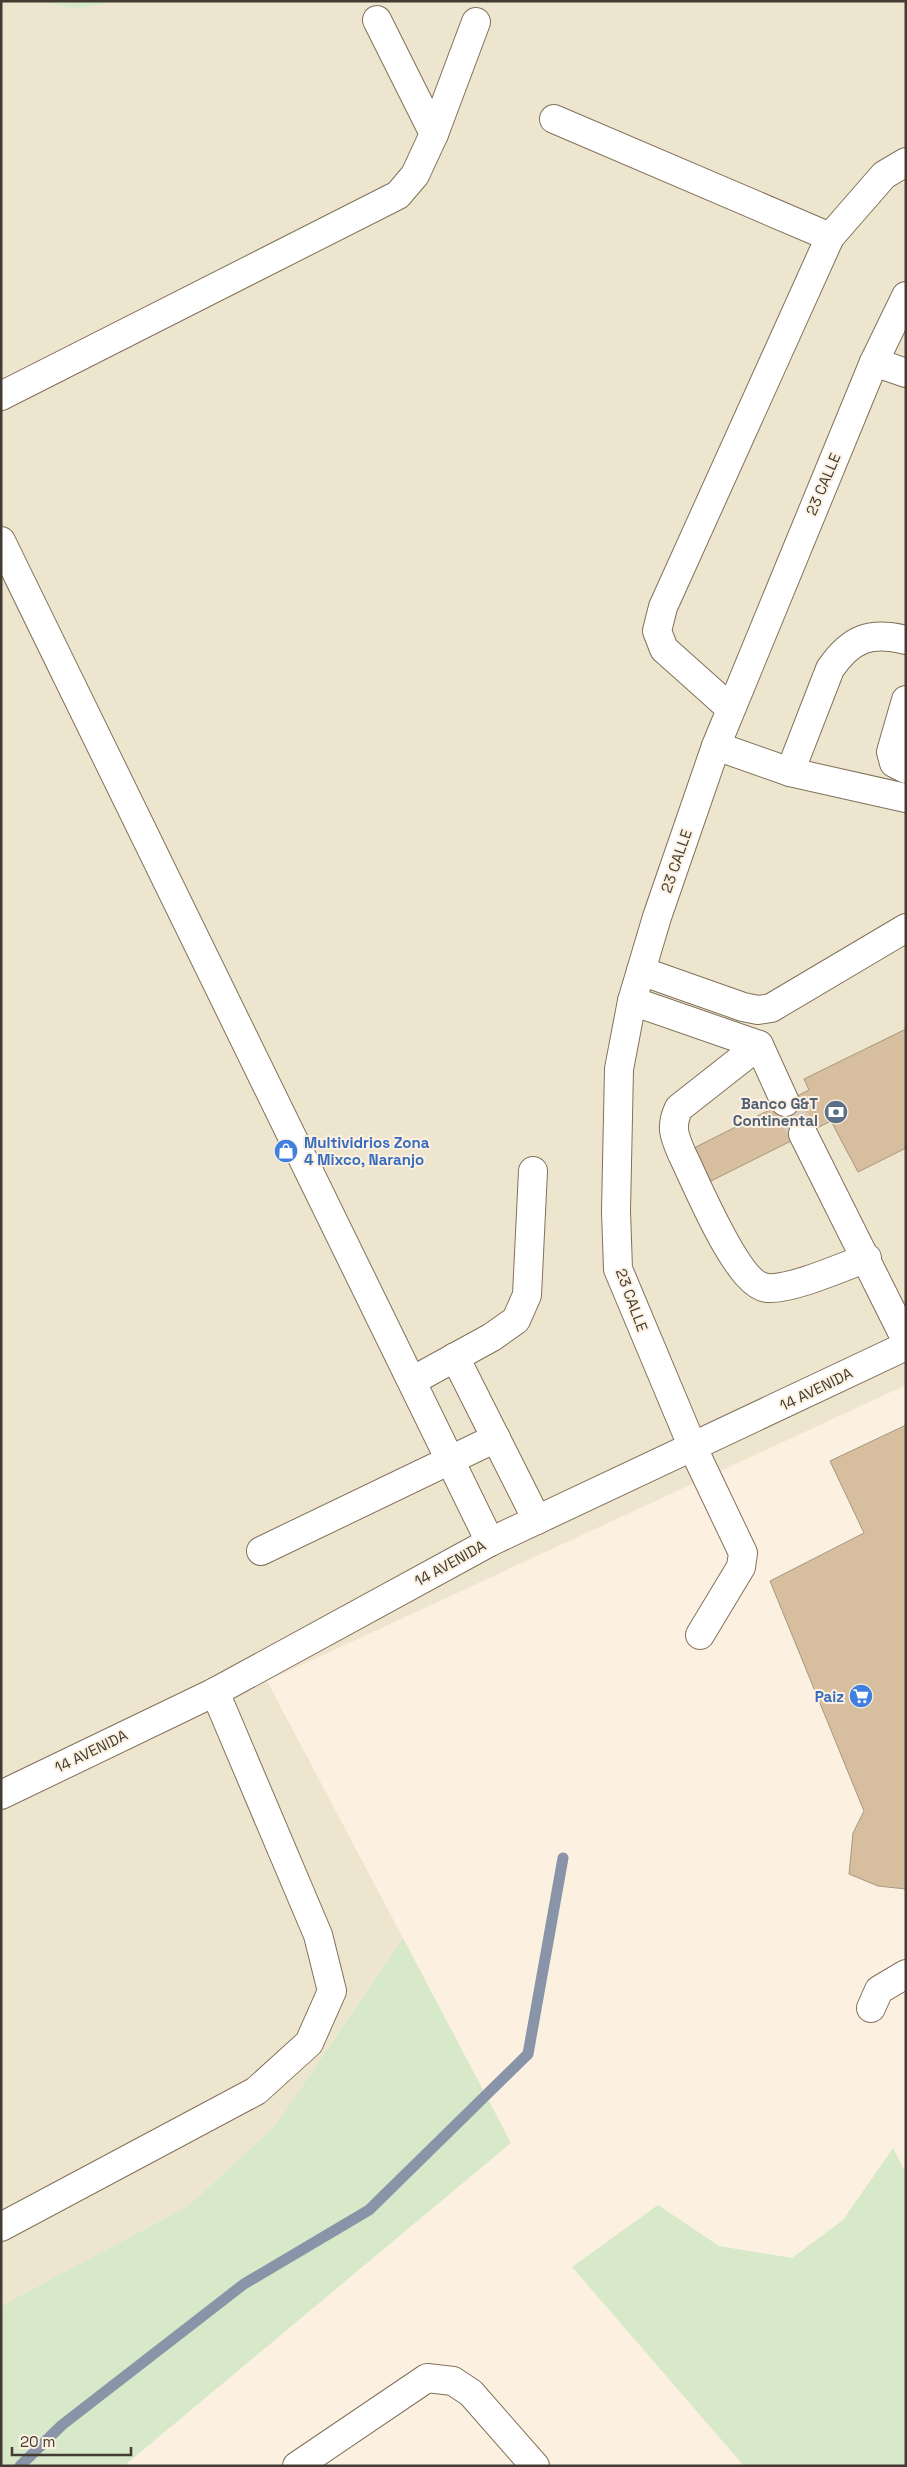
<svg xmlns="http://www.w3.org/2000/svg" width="907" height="2467" font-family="'Space Grotesk',sans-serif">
<rect width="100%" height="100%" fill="#fcf1e1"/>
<polygon fill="#eee5cf" points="1,1 37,1 77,9 118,1 906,1 906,1385 267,1681 403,1938 275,2126 188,2206 1,2306"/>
<g fill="#d7e9c8">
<polygon points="37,1 118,1 77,9"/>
<polygon points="403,1938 511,2143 124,2466 1,2466 1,2306 188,2206 275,2126"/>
<polygon points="893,2148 906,2173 906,2466 744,2466 572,2267 658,2205 719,2246 792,2258 843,2220"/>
</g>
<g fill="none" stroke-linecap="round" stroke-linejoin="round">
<polyline stroke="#8a94a8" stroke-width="11" points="20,2466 62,2425 244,2284 369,2210 528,2054 563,1858"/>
</g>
<g fill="#d6be9e" stroke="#a8967e">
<polygon points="906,1029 906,1148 858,1172 831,1121 705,1184 688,1151 809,1090 804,1079"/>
<polygon points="906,1425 906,1889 878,1886 849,1874 853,1833 864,1811 770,1581 864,1533 830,1461"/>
</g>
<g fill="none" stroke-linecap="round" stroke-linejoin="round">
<polyline stroke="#d7cdbe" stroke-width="28" stroke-dasharray="28 14" stroke-linecap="butt" points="785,1102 803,1134"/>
<g stroke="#82715a" stroke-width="30">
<g id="minor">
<polyline points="377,20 434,134"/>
<polyline points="554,119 830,237"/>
<polyline points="874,362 906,373"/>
<polyline points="1,396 398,195 415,175 434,134 476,22"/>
<polyline points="1,541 490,1542"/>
<polyline points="906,700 891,752 894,763 906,769"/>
<polyline points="730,708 664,649 657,631 663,607 830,237 884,175 906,162"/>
<polyline points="716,746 790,772 906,798"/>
<path d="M790,772L830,669C851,638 871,631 906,640"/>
<polyline points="641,971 743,1007 758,1010 771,1008 906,928"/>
<polyline points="632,1001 759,1045 785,1102"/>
<path d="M759,1045L679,1108C670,1126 674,1136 682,1154C696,1182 737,1285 767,1288C791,1290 842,1267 867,1258"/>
<polyline points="803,1134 906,1340"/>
<polyline points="455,1357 537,1520"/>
<polyline points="412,1381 492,1337 516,1320 527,1295 533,1171"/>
<polyline points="261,1551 496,1438"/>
<polyline points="700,1635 741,1567 743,1553 693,1448 618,1269 616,1211 619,1069 632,1001 657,917 716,746 874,362 906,296"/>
<polyline points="1,1795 215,1692 490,1542 906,1346"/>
<polyline points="871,2008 879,1990 906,1974"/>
<polyline points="1,2227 256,2091 309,2043 332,1991 318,1935 215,1692"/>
<polyline points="297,2466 427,2378 453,2381 471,2393 535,2466"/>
</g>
</g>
<use href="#minor" stroke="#fff" stroke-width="28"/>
</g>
<defs>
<g id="bank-disc" transform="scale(1.25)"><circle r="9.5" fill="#5c6f8a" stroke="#fcf1e1"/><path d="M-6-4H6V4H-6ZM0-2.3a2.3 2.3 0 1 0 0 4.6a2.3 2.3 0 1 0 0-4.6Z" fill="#fff"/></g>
<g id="shop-disc" transform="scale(1.25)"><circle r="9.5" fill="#3f7fe0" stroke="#fcf1e1"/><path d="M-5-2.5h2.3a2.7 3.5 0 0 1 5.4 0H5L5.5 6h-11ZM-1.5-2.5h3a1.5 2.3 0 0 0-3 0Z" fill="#fff"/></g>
<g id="supermarket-disc" transform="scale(1.25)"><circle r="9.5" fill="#3f7fe0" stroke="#fcf1e1"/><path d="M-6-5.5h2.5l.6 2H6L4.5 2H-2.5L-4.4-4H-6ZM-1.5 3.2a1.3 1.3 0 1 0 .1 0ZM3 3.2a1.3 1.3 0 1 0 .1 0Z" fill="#fff"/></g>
</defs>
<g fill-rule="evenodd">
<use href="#bank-disc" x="836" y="1112"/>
<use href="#shop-disc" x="286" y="1151"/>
<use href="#supermarket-disc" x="861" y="1696"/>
</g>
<g text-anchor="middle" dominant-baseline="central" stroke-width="4" stroke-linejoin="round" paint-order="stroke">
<g font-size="15" fill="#433b31" stroke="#fcf1e1">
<text transform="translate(823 484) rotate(-67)">23 CALLE</text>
<text transform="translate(676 861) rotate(-71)">23 CALLE</text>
<text transform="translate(632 1300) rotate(70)">23 CALLE</text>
<text transform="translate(816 1389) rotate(-26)">14 AVENIDA</text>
<text transform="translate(450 1563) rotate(-29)">14 AVENIDA</text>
<text transform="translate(91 1751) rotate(-26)">14 AVENIDA</text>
</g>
<g font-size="15" font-weight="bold" fill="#4e5e75" stroke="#fcf1e1" text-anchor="end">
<text x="818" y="1103">Banco G&amp;T<tspan x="818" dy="17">Continental</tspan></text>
</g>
<g font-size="15" font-weight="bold" fill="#366cbe" stroke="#fcf1e1" text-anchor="start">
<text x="304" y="1142">Multividrios Zona<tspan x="304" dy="17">4 Mixco, Naranjo</tspan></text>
<text x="844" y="1696" text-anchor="end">Paiz</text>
</g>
</g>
<rect width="907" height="2467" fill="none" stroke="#433b31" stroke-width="5"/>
<path d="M12 2447v8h119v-8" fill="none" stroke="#433b31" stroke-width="2.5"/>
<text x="20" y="2447" font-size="15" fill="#433b31" stroke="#fcf1e1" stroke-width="4" paint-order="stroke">20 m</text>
</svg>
